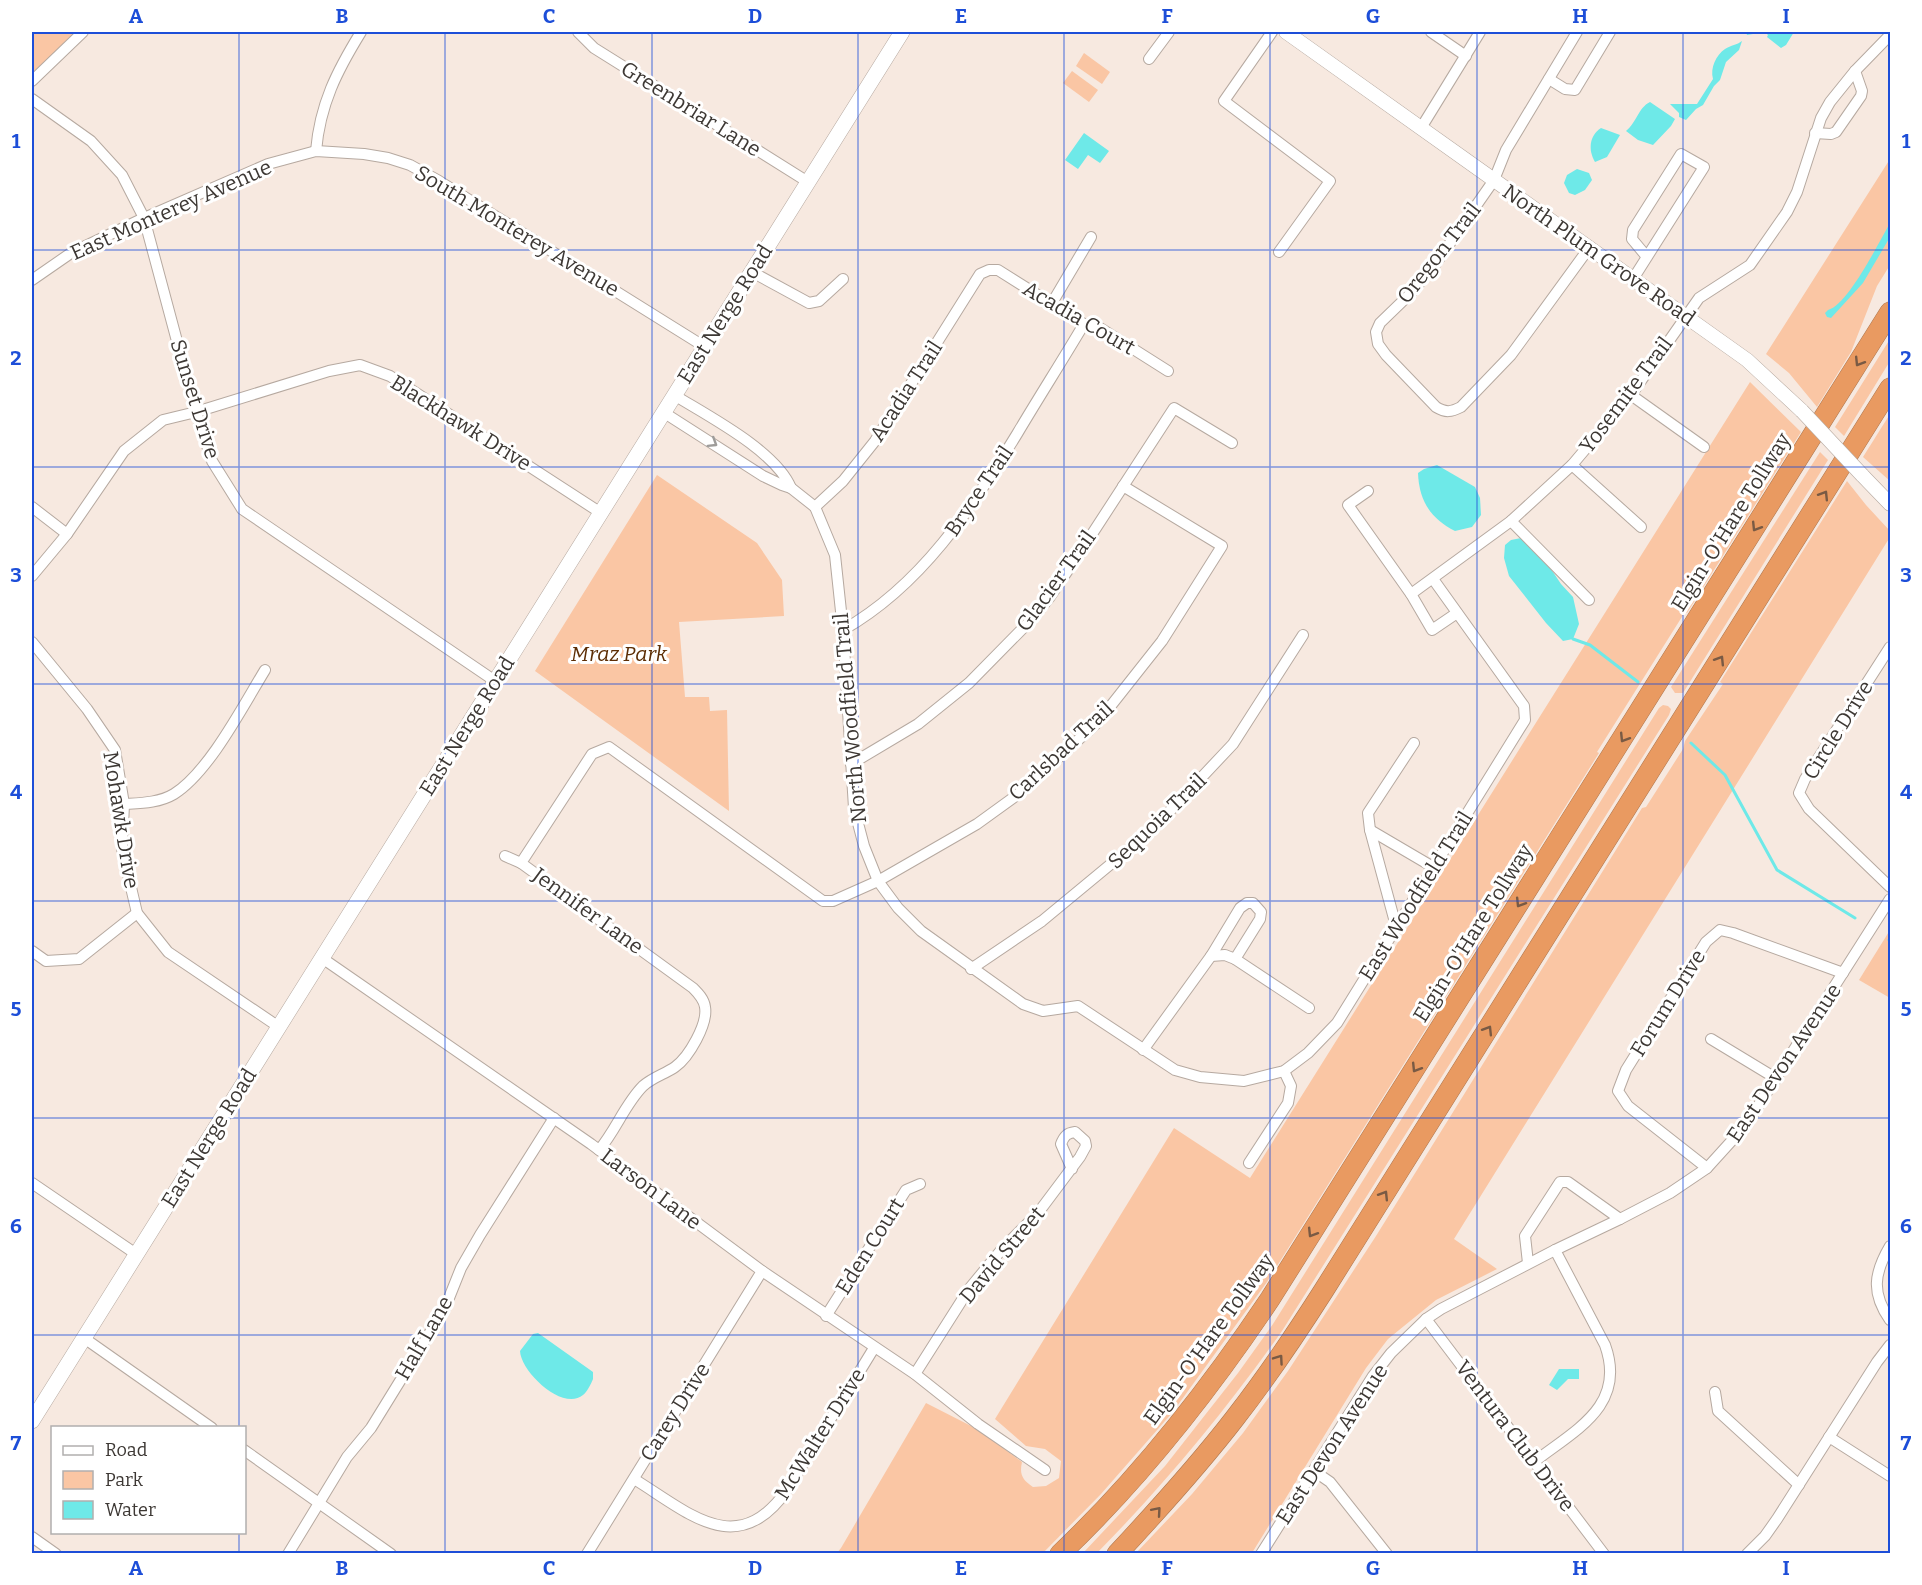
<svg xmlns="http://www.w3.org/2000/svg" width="1922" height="1585" font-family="Bitter,serif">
<rect width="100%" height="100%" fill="#f7e9e0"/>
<g fill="#fac6a4">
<polygon points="32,32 77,32 32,73"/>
<polygon points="1084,53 1110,72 1102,84 1076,66"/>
<polygon points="1072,71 1098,90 1089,102 1063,83"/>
<polygon points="1890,159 1890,265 1877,286 1851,352 1817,407 1789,373 1766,354"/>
<polygon points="1890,339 1890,361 1844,436 1835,427"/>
<path d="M1750,382L1801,432L1687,613L1685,612L1597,752L1599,753L1267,1282L1172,1413L1101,1494L1043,1553L836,1554L841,1548L926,1403L977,1429L1022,1462C1019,1475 1023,1480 1033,1487L1046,1486L1059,1478L1061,1461L1045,1449L1026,1446L995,1419L1174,1128L1250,1178Z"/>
<polygon points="1890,414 1890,481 1863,457"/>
<polygon points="1820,452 1828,460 1683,693 1675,693 1671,687"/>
<polygon points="657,475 757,543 782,580 784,616 679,622 685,697 709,697 710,711 727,710 729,811 535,671"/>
<polygon points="1847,481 1866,505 1890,531 1890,537 1454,1239 1497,1269 1436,1300 1388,1339 1366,1368 1252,1553 1136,1553 1192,1494 1243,1433 1288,1371 1376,1236 1642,808 1646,807 1683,749 1685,741 1723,684 1720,682"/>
<path d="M1663,705L1668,706L1671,709L1669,715L1282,1331C1226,1410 1165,1484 1097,1553H1083L1165,1466L1238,1373L1273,1324L1659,708Z"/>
<polygon points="1890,930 1890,998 1859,980"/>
</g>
<g fill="#6ee9e8">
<polygon points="1746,32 1794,32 1786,45 1781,48 1767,37 1768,35 1765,32 1747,35"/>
<path d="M1742,41L1739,50L1726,62L1720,80L1714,86L1703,105L1696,109L1686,120L1679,117V113L1670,104H1697L1713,79C1710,68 1716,55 1725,49C1731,45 1737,45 1742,41Z"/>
<path d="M1650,102L1675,119L1671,126L1653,145L1638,140L1626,131C1637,122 1638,108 1650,102Z"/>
<path d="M1601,128L1620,135L1607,157L1595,162C1588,150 1589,136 1601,128Z"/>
<polygon points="1084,133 1109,151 1100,163 1088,155 1078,169 1065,160"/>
<polygon points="1577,169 1589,173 1592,180 1585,190 1575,195 1569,193 1564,183 1567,175"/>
<path d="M1890,223V237L1863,283L1831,318L1827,317L1825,313L1828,310C1848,305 1879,242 1890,223Z"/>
<path d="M1437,465L1475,487L1480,498L1481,515L1472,527L1455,531C1431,519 1419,501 1418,473L1424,469Z"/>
<polygon points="1521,538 1539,551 1561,584 1573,597 1579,624 1573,639 1563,641 1546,623 1509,576 1504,558 1505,545 1511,540"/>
<path d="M538,1333L593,1372V1379C591,1384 587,1392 583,1395C563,1412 521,1372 520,1351L533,1334Z"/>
<polygon points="1559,1369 1579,1369 1579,1379 1568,1379 1557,1390 1549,1385"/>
</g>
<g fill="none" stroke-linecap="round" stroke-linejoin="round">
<g stroke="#6ee9e8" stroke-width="3">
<polyline points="1573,639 1590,645 1638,682"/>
<polyline points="1691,743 1725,775 1777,870 1855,918"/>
<polyline points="1889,940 1890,941"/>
</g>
<g stroke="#b6a9a0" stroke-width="12">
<g id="minor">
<polyline points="578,32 594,48 808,182"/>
<polyline points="1272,32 1224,101 1330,181 1279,252"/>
<polyline points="1431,32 1466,56"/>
<path d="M1577,32L1506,150L1494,180L1434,266L1409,295L1380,323L1376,332L1378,344L1386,355L1436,407C1446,413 1451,412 1461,407L1511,355L1589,248"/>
<polyline points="1149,59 1169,32"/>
<polyline points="1549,79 1565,89 1575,90 1610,32"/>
<polyline points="32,81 83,32"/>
<polyline points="32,99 91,141 122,175 144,218 196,412 212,461 242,509 495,681"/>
<polyline points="1421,128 1480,32"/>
<polyline points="1815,133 1831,134 1836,132 1861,96 1862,91 1855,71"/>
<path d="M316,151C320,104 337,71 361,32"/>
<polyline points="752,272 809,303 819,301 843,279"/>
<polyline points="1633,279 1704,167 1681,154 1633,230 1632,239 1647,257"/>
<polyline points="32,280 71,253 144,218 268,164 316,151 364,154 388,158 410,165 439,181 705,347"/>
<polyline points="1052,303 1091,237"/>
<polyline points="1631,395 1704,447"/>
<path d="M663,412L763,476L782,485L791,488C776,451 708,416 674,395"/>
<polyline points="1572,465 1641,527"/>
<polyline points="791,488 815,507 835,555 843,630 854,808 864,846 878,881 898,908 921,931 1023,1004 1043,1011 1078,1006 1175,1070 1200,1077 1244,1081 1284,1071 1308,1053 1337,1023 1525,720 1524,706 1433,579"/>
<polyline points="1368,491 1348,505 1411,594 1432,630 1457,613"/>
<polyline points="32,507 67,534"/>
<polyline points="815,507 843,481 875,441 980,274 989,270 998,270 1084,324 1097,326 1168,371"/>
<polyline points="1511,521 1589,600"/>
<polyline points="32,576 67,534 124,451 163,420 196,412 329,371 360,365 390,376 601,513"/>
<polyline points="1411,594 1511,521 1572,465 1631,395 1699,298 1750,265 1787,212 1797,192 1821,118 1830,102 1855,71 1890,35"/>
<path d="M843,630C922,585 971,509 1017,434C1039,397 1062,361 1084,324"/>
<polyline points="32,642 87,709 115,750 124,804 122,849 137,913 168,952 279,1027"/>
<polyline points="1890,647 1805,779 1799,793 1809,809 1890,887"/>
<polyline points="851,764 918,724 969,683 1033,618 1049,598 1081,551 1174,408 1232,443"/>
<path d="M124,804C140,803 159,803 174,794C209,772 243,706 265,670"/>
<polyline points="1370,830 1433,867"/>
<polyline points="505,856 521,863"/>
<polyline points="1396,926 1370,830 1368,813 1414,743"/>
<polyline points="32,951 46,961 79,959 137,913"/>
<polyline points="1211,956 1225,955 1235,959 1309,1008"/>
<polyline points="322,958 591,1144 762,1271 915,1374 978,1424 1045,1470"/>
<polyline points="971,969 1042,921 1152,830 1233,744 1303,635"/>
<polyline points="1711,1039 1777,1079"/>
<polyline points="1143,1050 1211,956 1240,908 1247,903 1253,903 1261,912 1260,919 1235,959"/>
<path d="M599,1150C616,1130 625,1104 643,1086C653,1077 665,1074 675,1067C689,1057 708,1024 705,1007C704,999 698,993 693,988L521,863L592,754L609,747L823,901H833L878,881L977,824L1017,795L1098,722L1162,641L1222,546L1123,486"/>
<polyline points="1249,1163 1288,1103 1291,1086 1284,1071"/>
<polyline points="1707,1168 1628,1106 1618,1091 1626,1070 1706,942 1720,930 1733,933 1843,973"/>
<polyline points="32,1183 136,1254"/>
<path d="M1890,1246C1874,1273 1871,1293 1890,1320"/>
<polyline points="1528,1263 1525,1236 1560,1182 1568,1182 1620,1219"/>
<polyline points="826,1316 906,1190 920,1184"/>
<polyline points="1426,1319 1604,1554"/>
<polyline points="84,1338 212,1428"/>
<path d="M915,1374L969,1289L1002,1249L1038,1213L1080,1157L1086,1146L1085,1141L1075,1132C1067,1133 1064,1136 1061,1144L1072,1169"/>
<polyline points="1715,1392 1718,1411 1799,1485"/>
<polyline points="1829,1437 1890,1476"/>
<polyline points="244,1450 391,1554"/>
<path d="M1534,1462C1575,1430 1627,1406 1605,1345L1555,1250"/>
<polyline points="1314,1471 1330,1482 1387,1554"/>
<path d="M634,1479C688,1512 737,1561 787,1490L874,1348"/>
<polyline points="32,1537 56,1554"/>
<polyline points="288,1554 347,1457 371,1428 445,1308 461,1268 480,1235 554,1118"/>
<polyline points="587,1554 762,1271"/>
<polyline points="1261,1554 1373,1376 1391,1353 1426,1319 1441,1309 1555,1250 1620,1219 1670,1193 1707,1168 1746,1125 1890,899"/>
<polyline points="1747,1554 1765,1536 1777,1519 1877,1362 1890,1345"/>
</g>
</g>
<g stroke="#b6a9a0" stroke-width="15">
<g id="tertiary">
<polyline points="1286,32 1747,360 1802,411"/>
<polyline points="1862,475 1890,504"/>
</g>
</g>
<g stroke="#b6a9a0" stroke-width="16">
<polyline id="secondary" points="32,1421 902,32"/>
</g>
<g stroke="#ad7851" stroke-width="21">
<g id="motorway">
<path d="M1060,1554C1140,1478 1209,1390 1270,1299L1890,312"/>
<path d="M1117,1554C1158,1510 1198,1466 1235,1418C1267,1377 1296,1334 1324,1290L1890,388"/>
</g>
</g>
<use href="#minor" stroke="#fff" stroke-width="10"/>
<use href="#tertiary" stroke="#fff" stroke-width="14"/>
<use href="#secondary" stroke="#fff" stroke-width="15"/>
<use href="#motorway" stroke="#e99a61" stroke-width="20"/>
<g stroke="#b6a9a0" stroke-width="15" stroke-linecap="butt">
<polyline id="tertiary-bridge" points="1802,411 1862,475"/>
</g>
<use href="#tertiary-bridge" stroke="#fff" stroke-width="14"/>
</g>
<defs><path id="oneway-chevron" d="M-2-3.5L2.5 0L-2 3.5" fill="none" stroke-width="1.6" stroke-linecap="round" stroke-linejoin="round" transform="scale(1.5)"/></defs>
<g stroke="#795a44">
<use href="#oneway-chevron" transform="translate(1859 362) rotate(122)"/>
<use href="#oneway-chevron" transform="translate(1824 495) rotate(-58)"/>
<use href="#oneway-chevron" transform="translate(1756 527) rotate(122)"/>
<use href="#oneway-chevron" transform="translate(1720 660) rotate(-58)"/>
<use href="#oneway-chevron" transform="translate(1624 738) rotate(122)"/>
<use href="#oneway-chevron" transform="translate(1520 903) rotate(122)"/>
<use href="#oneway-chevron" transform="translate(1488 1030) rotate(-58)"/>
<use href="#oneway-chevron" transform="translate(1416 1068) rotate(122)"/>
<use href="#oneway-chevron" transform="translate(1384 1195) rotate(-58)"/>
<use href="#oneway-chevron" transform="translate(1312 1233) rotate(122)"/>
<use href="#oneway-chevron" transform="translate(1279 1359) rotate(-55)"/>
<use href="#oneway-chevron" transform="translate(1157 1511) rotate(-49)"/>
</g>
<use stroke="#9e9c9a" href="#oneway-chevron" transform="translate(713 443) rotate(32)"/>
<path fill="none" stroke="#1d4ed8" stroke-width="1.5" stroke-opacity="0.55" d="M239,32V1428M445,32V1554M652,32V1554M858,32V1554M1064,32V1554M1270,32V1554M1477,32V1554M1683,32V1554M32,250H1890M32,467H1890M32,684H1890M32,901H1890M32,1118H1890M32,1335H1890M239,1532V1554"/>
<g text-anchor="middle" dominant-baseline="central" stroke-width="6" stroke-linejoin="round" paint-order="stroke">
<g font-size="21" fill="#3d3834" stroke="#fff">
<text transform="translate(691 109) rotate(32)">Greenbriar Lane</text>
<text transform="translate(171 210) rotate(-24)">East Monterey Avenue</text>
<text transform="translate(517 231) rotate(31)">South Monterey Avenue</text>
<text transform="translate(1439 253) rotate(-52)">Oregon Trail</text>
<text transform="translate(1599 255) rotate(35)">North Plum Grove Road</text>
<text transform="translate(725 314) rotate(-58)">East Nerge Road</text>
<text transform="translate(1079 318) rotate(30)">Acadia Court</text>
<text transform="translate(906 391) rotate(-57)">Acadia Trail</text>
<text transform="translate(1626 395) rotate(-53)">Yosemite Trail</text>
<text transform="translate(195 399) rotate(73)">Sunset Drive</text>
<text transform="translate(461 423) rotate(32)">Blackhawk Drive</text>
<text transform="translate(979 491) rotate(-56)">Bryce Trail</text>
<text transform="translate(1731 522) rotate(-58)">Elgin-O'Hare Tollway</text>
<text transform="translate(1056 581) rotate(-54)">Glacier Trail</text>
<text transform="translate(850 718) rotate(-95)">North Woodfield Trail</text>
<text transform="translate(467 726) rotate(-58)">East Nerge Road</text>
<text transform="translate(1838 730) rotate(-58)">Circle Drive</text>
<text transform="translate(1061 751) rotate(-43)">Carlsbad Trail</text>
<text transform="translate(121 820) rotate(81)">Mohawk Drive</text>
<text transform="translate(1157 821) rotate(-44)">Sequoia Trail</text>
<text transform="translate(1416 896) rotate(-58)">East Woodfield Trail</text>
<text transform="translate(588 911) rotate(36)">Jennifer Lane</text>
<text transform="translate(1473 933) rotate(-58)">Elgin-O'Hare Tollway</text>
<text transform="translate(1668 1003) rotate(-58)">Forum Drive</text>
<text transform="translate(1784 1063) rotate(-56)">East Devon Avenue</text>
<text transform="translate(209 1138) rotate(-58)">East Nerge Road</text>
<text transform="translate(651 1189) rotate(37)">Larson Lane</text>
<text transform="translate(870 1246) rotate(-58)">Eden Court</text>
<text transform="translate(1002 1255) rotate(-50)">David Street</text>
<text transform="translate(424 1338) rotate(-60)">Half Lane</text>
<text transform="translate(1209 1339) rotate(-54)">Elgin-O'Hare Tollway</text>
<text transform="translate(675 1412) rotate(-58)">Carey Drive</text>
<text transform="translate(820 1434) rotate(-58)">McWalter Drive</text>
<text transform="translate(1515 1436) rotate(53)">Ventura Club Drive</text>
<text transform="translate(1332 1444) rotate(-57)">East Devon Avenue</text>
</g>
<g font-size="21" font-style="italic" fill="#5d2e05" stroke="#fff">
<text x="619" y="654">Mraz Park</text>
</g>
</g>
<rect width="1922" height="1585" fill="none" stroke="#ffffff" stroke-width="66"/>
<rect x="51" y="1426" width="195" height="108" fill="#ffffff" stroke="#b1afae" stroke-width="1.5"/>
<rect x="63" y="1446" width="30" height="9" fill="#ffffff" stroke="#b1afae" stroke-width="1.5"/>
<text x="105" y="1456" font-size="18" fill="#3d3834">Road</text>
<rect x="63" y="1471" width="30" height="18" fill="#fac6a4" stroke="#b1afae" stroke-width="1.5"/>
<text x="105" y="1486" font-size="18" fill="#3d3834">Park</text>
<rect x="63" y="1501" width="30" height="18" fill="#6ee9e8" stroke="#b1afae" stroke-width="1.5"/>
<text x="105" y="1516" font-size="18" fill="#3d3834">Water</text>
<rect x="33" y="33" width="1856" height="1519" fill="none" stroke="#1d4ed8" stroke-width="2"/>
<g font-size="20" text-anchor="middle" font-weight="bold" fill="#1d4ed8">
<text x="136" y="23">A</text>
<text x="342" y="23">B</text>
<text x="549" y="23">C</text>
<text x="755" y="23">D</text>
<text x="961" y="23">E</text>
<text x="1167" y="23">F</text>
<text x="1373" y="23">G</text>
<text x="1580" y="23">H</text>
<text x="1786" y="23">I</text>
<text x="16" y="148">1</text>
<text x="1906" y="148">1</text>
<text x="16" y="365">2</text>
<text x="1906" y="365">2</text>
<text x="16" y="582">3</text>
<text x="1906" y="582">3</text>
<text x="16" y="799">4</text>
<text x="1906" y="799">4</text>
<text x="16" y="1016">5</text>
<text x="1906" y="1016">5</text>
<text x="16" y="1233">6</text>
<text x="1906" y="1233">6</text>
<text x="16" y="1450">7</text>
<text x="1906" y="1450">7</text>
<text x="136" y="1575">A</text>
<text x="342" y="1575">B</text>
<text x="549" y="1575">C</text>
<text x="755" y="1575">D</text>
<text x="961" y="1575">E</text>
<text x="1167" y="1575">F</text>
<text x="1373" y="1575">G</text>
<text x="1580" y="1575">H</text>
<text x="1786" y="1575">I</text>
</g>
</svg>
